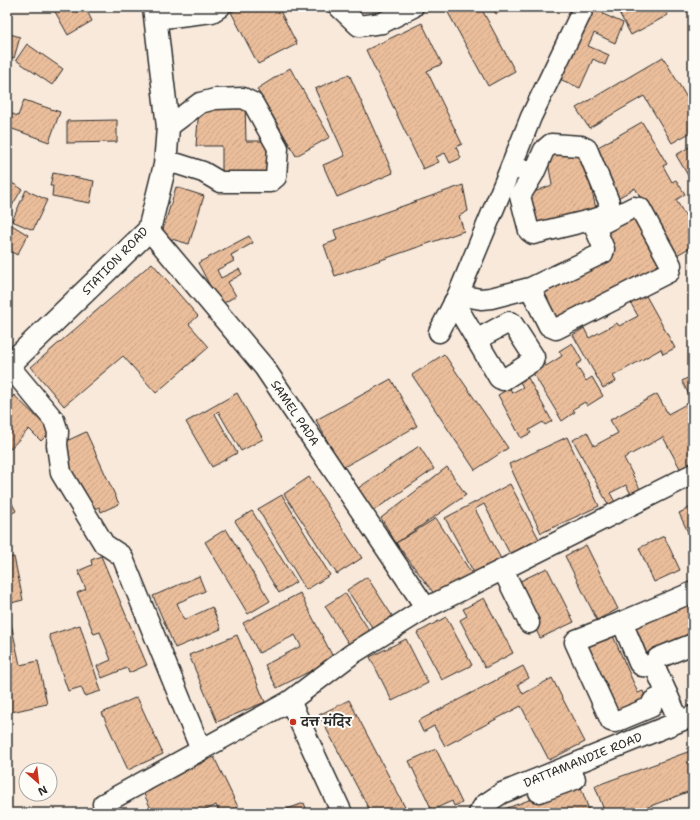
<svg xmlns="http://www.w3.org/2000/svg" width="700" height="820" font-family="'Shantell Sans','Playpen Sans Deva',sans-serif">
<defs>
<pattern id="building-hatch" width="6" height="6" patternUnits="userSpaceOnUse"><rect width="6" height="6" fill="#ebbe9b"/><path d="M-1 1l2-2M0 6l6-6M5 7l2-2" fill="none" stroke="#caa386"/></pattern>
</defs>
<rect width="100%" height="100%" fill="#f8e9db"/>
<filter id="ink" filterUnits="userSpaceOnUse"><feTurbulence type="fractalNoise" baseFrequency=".025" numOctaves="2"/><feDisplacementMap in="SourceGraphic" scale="8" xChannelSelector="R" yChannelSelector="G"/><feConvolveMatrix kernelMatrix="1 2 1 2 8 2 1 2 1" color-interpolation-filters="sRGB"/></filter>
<g filter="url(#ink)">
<g fill="url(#building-hatch)" stroke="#2b2b2b">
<polygon points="55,7 85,7 92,21 68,35 53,8"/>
<polygon points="240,7 278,7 297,44 258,64 231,12"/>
<polygon points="445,7 483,7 481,8 515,71 488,86"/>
<polygon points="492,7 509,7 496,14"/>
<polygon points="587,7 606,7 603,14 623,23 615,43 594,33 588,46 609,55 605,65 593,59 580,88 555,77"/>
<polygon points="616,7 664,7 668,15 631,35"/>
<polygon points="422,23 442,64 427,71 462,144 456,147 461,158 450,163 445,153 436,157 439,162 423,169 366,50"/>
<polygon points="7,33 20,37 14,58 7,56"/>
<polygon points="27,44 63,69 52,85 16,60"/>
<polygon points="663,57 693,108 693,131 672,143 644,96 589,128 576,108"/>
<polygon points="7,61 10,62 7,73"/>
<polygon points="290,68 330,137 296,156 257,89"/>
<polygon points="349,74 393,173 337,197 323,165 345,156 315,89"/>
<polygon points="24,100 60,112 49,142 7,127 7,112 18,116"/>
<polygon points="245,103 246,141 267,141 267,178 222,178 222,146 196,146 199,107"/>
<polygon points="117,120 117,142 67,143 67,121"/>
<polygon points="642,122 667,164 663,166 672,182 676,180 685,194 676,200 692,227 693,227 693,251 691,247 675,256 635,188 618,198 591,151"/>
<polygon points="693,145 693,184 676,155"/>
<polygon points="582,148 597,213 533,230 524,196 552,185 547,156"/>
<polygon points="53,173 94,181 90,203 52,196 53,186 50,186"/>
<polygon points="7,180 22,189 10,209 7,207"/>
<polygon points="463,185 468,211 459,216 464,231 335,276 324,245 337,240 334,230"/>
<polygon points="176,187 204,196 189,244 161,236"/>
<polygon points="26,190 47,200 33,230 12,221"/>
<polygon points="635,212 665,270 554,326 537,291 612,254 600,230"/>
<polygon points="7,222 28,235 17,255 7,249"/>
<polygon points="249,236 253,243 231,255 234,261 217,270 221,278 239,269 242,274 228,282 236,296 220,305 198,263"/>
<polygon points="152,263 198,316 189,324 209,347 156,393 123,356 64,406 31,367"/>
<polygon points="645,294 675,348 663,354 661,349 613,376 616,381 603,388 573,335 584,328 589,338 617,323 619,326 638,316 630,302"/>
<polygon points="572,343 582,361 576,365 586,381 592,377 603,396 587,406 585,402 573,409 575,412 562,421 530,368 542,360 546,366 562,356 559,351"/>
<polygon points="444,354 508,448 475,470 412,375"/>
<polygon points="693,375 693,463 681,470 663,437 624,458 640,489 631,494 626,485 610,493 615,502 609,506 573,440 587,432 594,446 618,433 610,420 657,394 668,414 692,401 682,381"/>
<polygon points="528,378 552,421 545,425 543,422 529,430 531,433 521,438 498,395 510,388 512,393 523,387 520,382"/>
<polygon points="391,379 417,426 342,468 316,420"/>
<polygon points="237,393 263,439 241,451 218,411 215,414 237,453 212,467 186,422"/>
<polygon points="14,395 51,431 41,441 29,429 7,452 7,402"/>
<polygon points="86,432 119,504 101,512 99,507 90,511 60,444"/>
<polygon points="567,437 599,506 541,533 509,464"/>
<polygon points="419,446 434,469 373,511 357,489"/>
<polygon points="447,467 466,495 396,543 381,518"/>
<polygon points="309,477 362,558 337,574 284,494"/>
<polygon points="510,484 539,539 510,554 484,504 475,509 501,559 474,573 445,518"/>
<polygon points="7,494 16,511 7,516"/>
<polygon points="282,495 330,575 306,590 258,509"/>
<polygon points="693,506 693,543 679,513"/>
<polygon points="252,511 296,582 279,593 235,521"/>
<polygon points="436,518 472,574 435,595 396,543"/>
<polygon points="226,529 270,601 248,614 205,542"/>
<polygon points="664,536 680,570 654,582 639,548"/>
<polygon points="586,545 618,609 597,620 565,556"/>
<polygon points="101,556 147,665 129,673 127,668 102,678 97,666 111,660 100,632 94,634 77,593 86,589 78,571 92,565 91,560"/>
<polygon points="14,557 23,600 7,604 7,558"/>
<polygon points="547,568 574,622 540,638 514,584"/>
<polygon points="199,576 205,591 177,603 184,620 212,607 221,629 175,648 153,596"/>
<polygon points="367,577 393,617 374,630 347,590"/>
<polygon points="300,593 334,659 277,688 265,665 301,646 295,635 259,653 243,623"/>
<polygon points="345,593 371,633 350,646 325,606"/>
<polygon points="693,595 693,639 643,659 629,623"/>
<polygon points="484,598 513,653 485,668 460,620 467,616 463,609"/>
<polygon points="7,605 20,665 38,661 47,704 7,713"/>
<polygon points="446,617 472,665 442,680 417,633"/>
<polygon points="80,625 101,691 85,696 81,687 68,691 49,635"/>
<polygon points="610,629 638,693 643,691 649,705 613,720 578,643"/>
<polygon points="237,635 265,702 217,722 189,655"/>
<polygon points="406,639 428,683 392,701 370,657"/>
<polygon points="523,666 529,678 518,684 523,694 552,678 585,742 549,760 521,706 445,746 434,726 423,732 418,721"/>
<polygon points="137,697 163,754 128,770 102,713"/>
<polygon points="349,700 408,813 371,813 319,715"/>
<polygon points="436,749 462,803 454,806 452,801 432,810 409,761"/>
<polygon points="693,750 693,790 632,813 605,813 595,786"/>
<polygon points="214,757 238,807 224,813 220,813 216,805 200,813 153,813 143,792"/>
<polygon points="579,782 590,813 497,813 496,812"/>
<polygon points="304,803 308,813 276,813"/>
</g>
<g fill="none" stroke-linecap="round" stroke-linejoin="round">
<g stroke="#2b2b2b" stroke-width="23">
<g id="street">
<polyline points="339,7 359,26 382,23 413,7"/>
<polyline points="155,19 212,12 220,7"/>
<polyline points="165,163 178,164 203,172 220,182 270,182 276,177 278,148 253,103 243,98 215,99 200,103 168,127"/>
<polyline points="511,167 534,173 544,150 551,144 581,146 587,149 609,202 609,210 599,218 533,234 529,231 520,196 534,173"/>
<polyline points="149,230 264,367 426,608"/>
<polyline points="458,295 481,299 491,298 530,288 603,253 604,249 596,230 597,226 634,207 640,208 671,265 669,272 556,329 549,326 530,288"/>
<polyline points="454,302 499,378 503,380 533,361 534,357 512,323 509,322 476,340"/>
<polyline points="439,332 458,295 511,167 531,117 584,7"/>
<polyline points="9,366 54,420 58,432 57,445 61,473 104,544 122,556 201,750"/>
<polyline points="503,570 529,623"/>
<polyline points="622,622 576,640 575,642 611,721 615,722 651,707 653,701 667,694"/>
<polyline points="655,667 642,666 639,663 622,622 693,592"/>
<polyline points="290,701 352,654 426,608 693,474"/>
<polyline points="679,721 655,667 656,660 658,658 693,644"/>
<polyline points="539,792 575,779"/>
<polyline points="103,804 290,701 342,813"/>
<polyline points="479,813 484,805 502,793 693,716"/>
</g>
</g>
<g stroke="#2b2b2b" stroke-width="25">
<polyline id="secondary" points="7,367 149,230 165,165 168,127 154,7"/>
</g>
<use href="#street" stroke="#fdfcf7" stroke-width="20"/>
<use href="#secondary" stroke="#fdfcf7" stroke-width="22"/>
</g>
</g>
<circle fill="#c8321e" stroke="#fdfcf7" stroke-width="1.5" cx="293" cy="722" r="4"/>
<g text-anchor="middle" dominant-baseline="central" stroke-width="4" stroke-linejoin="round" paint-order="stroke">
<g font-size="12" fill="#2b2b2b" stroke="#fdfcf7">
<text transform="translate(115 261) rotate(-46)">STATION ROAD</text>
<text transform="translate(295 413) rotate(56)">SAMEL PADA</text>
<text transform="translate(583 760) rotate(-22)">DATTAMANDIE ROAD</text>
</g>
<g font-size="12" font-weight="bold" fill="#2b2b2b" stroke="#fdfcf7" text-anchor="start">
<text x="301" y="722">दत्त मंदिर</text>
</g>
</g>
<rect width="700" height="820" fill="none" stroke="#fdfcf7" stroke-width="24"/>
<rect x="12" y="12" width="676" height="796" fill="none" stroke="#2b2b2b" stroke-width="1.5" filter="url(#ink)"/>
<g transform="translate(38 782) rotate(152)"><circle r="19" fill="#fdfcf7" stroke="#a9a8a5"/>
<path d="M0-3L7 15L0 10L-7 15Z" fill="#c8321e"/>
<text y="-6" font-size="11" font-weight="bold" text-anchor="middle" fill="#2b2b2b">N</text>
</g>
</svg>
